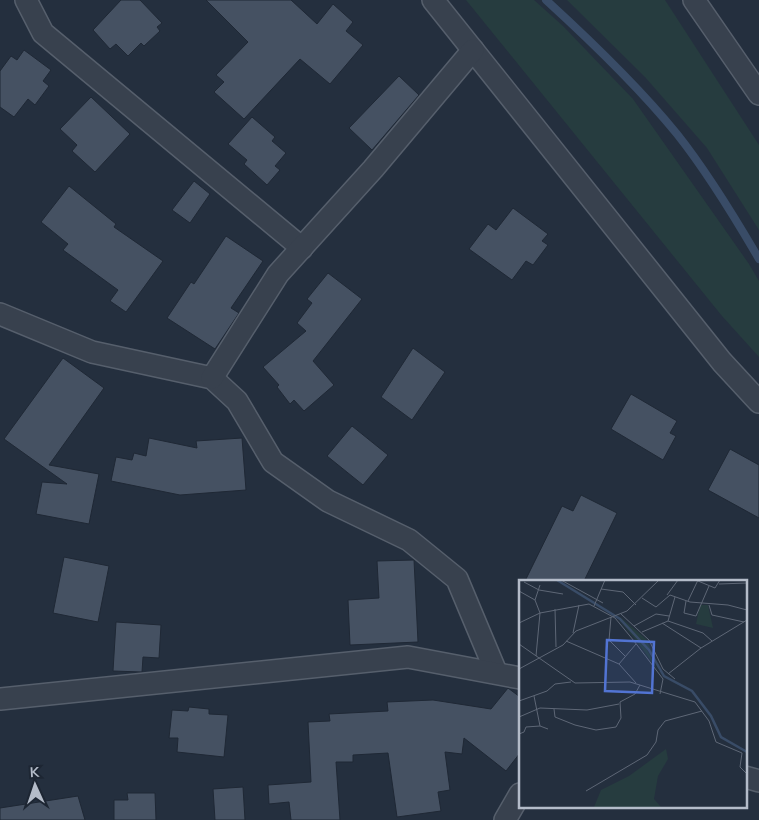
<svg xmlns="http://www.w3.org/2000/svg" width="759" height="820" font-family="Mulish,sans-serif">
<rect width="100%" height="100%" fill="#242f3e"/>
<g fill="#263c3f">
<polygon points="466,0 534,0 563,26 633,99 749,264 759,281 759,357 722,316"/>
<polygon points="567,0 665,0 759,145 759,230 707,148 645,77"/>
</g>
<g fill="none" stroke-linecap="round" stroke-linejoin="round">
<path stroke="#394c67" stroke-width="8" d="M546,0C592,42 638,86 677,134C708,173 734,216 759,259"/>
</g>
<g fill="#455162" stroke="#1f2835">
<polygon points="121,0 140,0 162,23 157,27 160,31 144,46 141,43 128,56 116,44 110,49 93,30"/>
<polygon points="206,0 291,0 317,24 333,4 353,22 346,31 363,45 330,84 300,59 244,119 214,92 224,82 216,75 248,42"/>
<polygon points="24,50 51,70 43,81 49,86 35,105 28,99 14,117 0,107 0,71 11,56 17,60"/>
<polygon points="399,76 419,95 372,150 349,128"/>
<polygon points="91,97 130,134 95,172 72,151 77,145 60,129"/>
<polygon points="252,117 275,137 272,141 286,153 275,166 280,170 267,185 244,164 247,160 228,144"/>
<polygon points="194,181 210,194 190,223 172,210"/>
<polygon points="69,186 116,224 114,227 163,261 126,312 110,301 118,290 63,250 68,244 41,222"/>
<polygon points="513,208 548,234 542,241 548,245 533,265 526,261 512,280 469,249 488,224 496,230"/>
<polygon points="226,236 263,261 231,308 239,313 215,349 167,318 191,282 194,284"/>
<polygon points="328,273 362,299 313,361 334,385 304,411 294,400 290,404 277,387 279,385 263,367 306,331 297,323 312,303 307,299"/>
<polygon points="413,348 445,372 412,420 381,397"/>
<polygon points="63,358 104,388 49,465 99,474 89,524 36,514 42,482 67,484 4,439"/>
<polygon points="631,394 677,421 670,433 676,436 663,460 611,429"/>
<polygon points="352,426 388,455 363,485 327,456"/>
<polygon points="149,438 197,448 196,441 242,438 246,490 180,495 111,481 116,457 132,460 134,453 146,456"/>
<polygon points="730,449 759,465 759,518 708,490"/>
<polygon points="581,495 617,513 584,581 525,581 562,506 573,511"/>
<polygon points="64,557 109,566 98,622 53,613"/>
<polygon points="414,560 418,642 350,645 348,600 379,598 377,561"/>
<polygon points="116,622 161,625 159,658 143,657 142,672 113,671"/>
<polygon points="508,688 520,697 520,753 506,771 464,738 462,754 445,752 450,790 438,792 441,811 397,817 388,753 353,755 353,762 336,762 340,820 291,820 289,802 269,804 268,785 311,782 308,722 330,721 329,714 388,711 387,702 433,700 491,709"/>
<polygon points="189,707 209,709 209,714 228,715 224,757 177,752 178,738 169,738 172,710 188,711"/>
<polygon points="243,787 245,820 215,820 213,789"/>
<polygon points="127,793 155,793 156,820 114,820 114,800 128,800"/>
<polygon points="78,796 85,820 0,820 0,808"/>
</g>
<g fill="none" stroke-linecap="round" stroke-linejoin="round">
<g stroke="#565f6c" stroke-width="24">
<g id="street">
<polyline points="26,0 43,33 302,248"/>
<polyline points="433,0 722,362 759,402"/>
<polyline points="694,0 759,94"/>
<polyline points="0,314 92,352 212,378 237,401 273,462 328,501 409,540 457,579 496,672"/>
<polyline points="212,378 278,274 373,169 473,50"/>
<polyline points="0,699 408,657 520,678"/>
<polyline points="745,777 759,781"/>
<polyline points="505,820 520,794"/>
</g>
</g>
<use href="#street" stroke="#38414e" stroke-width="21"/>
</g>
<g transform="translate(519 580)">
<rect width="228" height="228" fill="#242f3e"/>
<path d="M181,25H189L194,48L177,44Z" fill="#263c3f"/>
<path d="M147,169L149,179L139,196L135,219L142,227H75L82,210L110,196Z" fill="#263c3f"/>
<path d="M100,36L127,59L143,92L131,71ZM98,38L127,68L140,92L116,59Z" fill="#263c3f"/>
<path fill="none" stroke="#394c67" stroke-width="2.5" d="M38,0L101,39L130,70L145,96L173,111L192,136L202,157L228,172"/>
<path fill="none" stroke="#5e6776" stroke-width="1" d="M42,0L84,23M179,1L196,8L201,0M5,2L20,10L44,14M200,4L228,3M82,9L104,12L117,25M0,11L16,20L21,33L17,76M148,15L159,0M123,18L137,27L151,15L171,22L209,25L228,30M16,20L21,5M167,21L165,33L177,36L190,6M169,21L179,0M190,25L193,35L225,42M75,26L86,0M36,29L37,67M102,34L130,60L144,89L156,99M92,37L90,60L106,76M149,41L184,53L193,61M0,43L21,33L70,24L96,38L115,61L144,99L141,114M143,43L182,68M115,46L137,34L150,36M123,52L149,41L156,17M54,53L60,25M47,61L100,84L117,103M0,64L56,103L111,102L176,122L190,141L197,162L223,173L221,187L228,194M100,84L117,64M0,89L44,65L57,51L108,31L140,0M149,94L182,68L228,40M15,116L21,146M0,121L28,111L36,104L52,102M35,129L36,137L56,145L77,150L97,147L102,138L101,122L116,114L121,105M0,137L21,128L68,130L100,124M0,154L5,152L7,147L21,146L29,149M67,211L128,175L137,162L139,150L146,141L183,131"/>
<path fill="#5274d3" fill-opacity="0.15" stroke="#5274d3" stroke-width="2.5" d="M88,60L135,62L133,113L86,111Z"/>
<rect width="228" height="228" fill="none" stroke="#b4bcc9" stroke-width="2.5"/>
</g>
<g transform="translate(35 785) rotate(357)" stroke="#1d2633" stroke-width="4" paint-order="stroke">
<path d="M0-4L9 19L0 12L-9 19Z" fill="#b4bcc9"/>
<text y="-8" font-size="14" font-weight="bold" text-anchor="middle" fill="#b4bcc9">K</text>
</g>
</svg>
